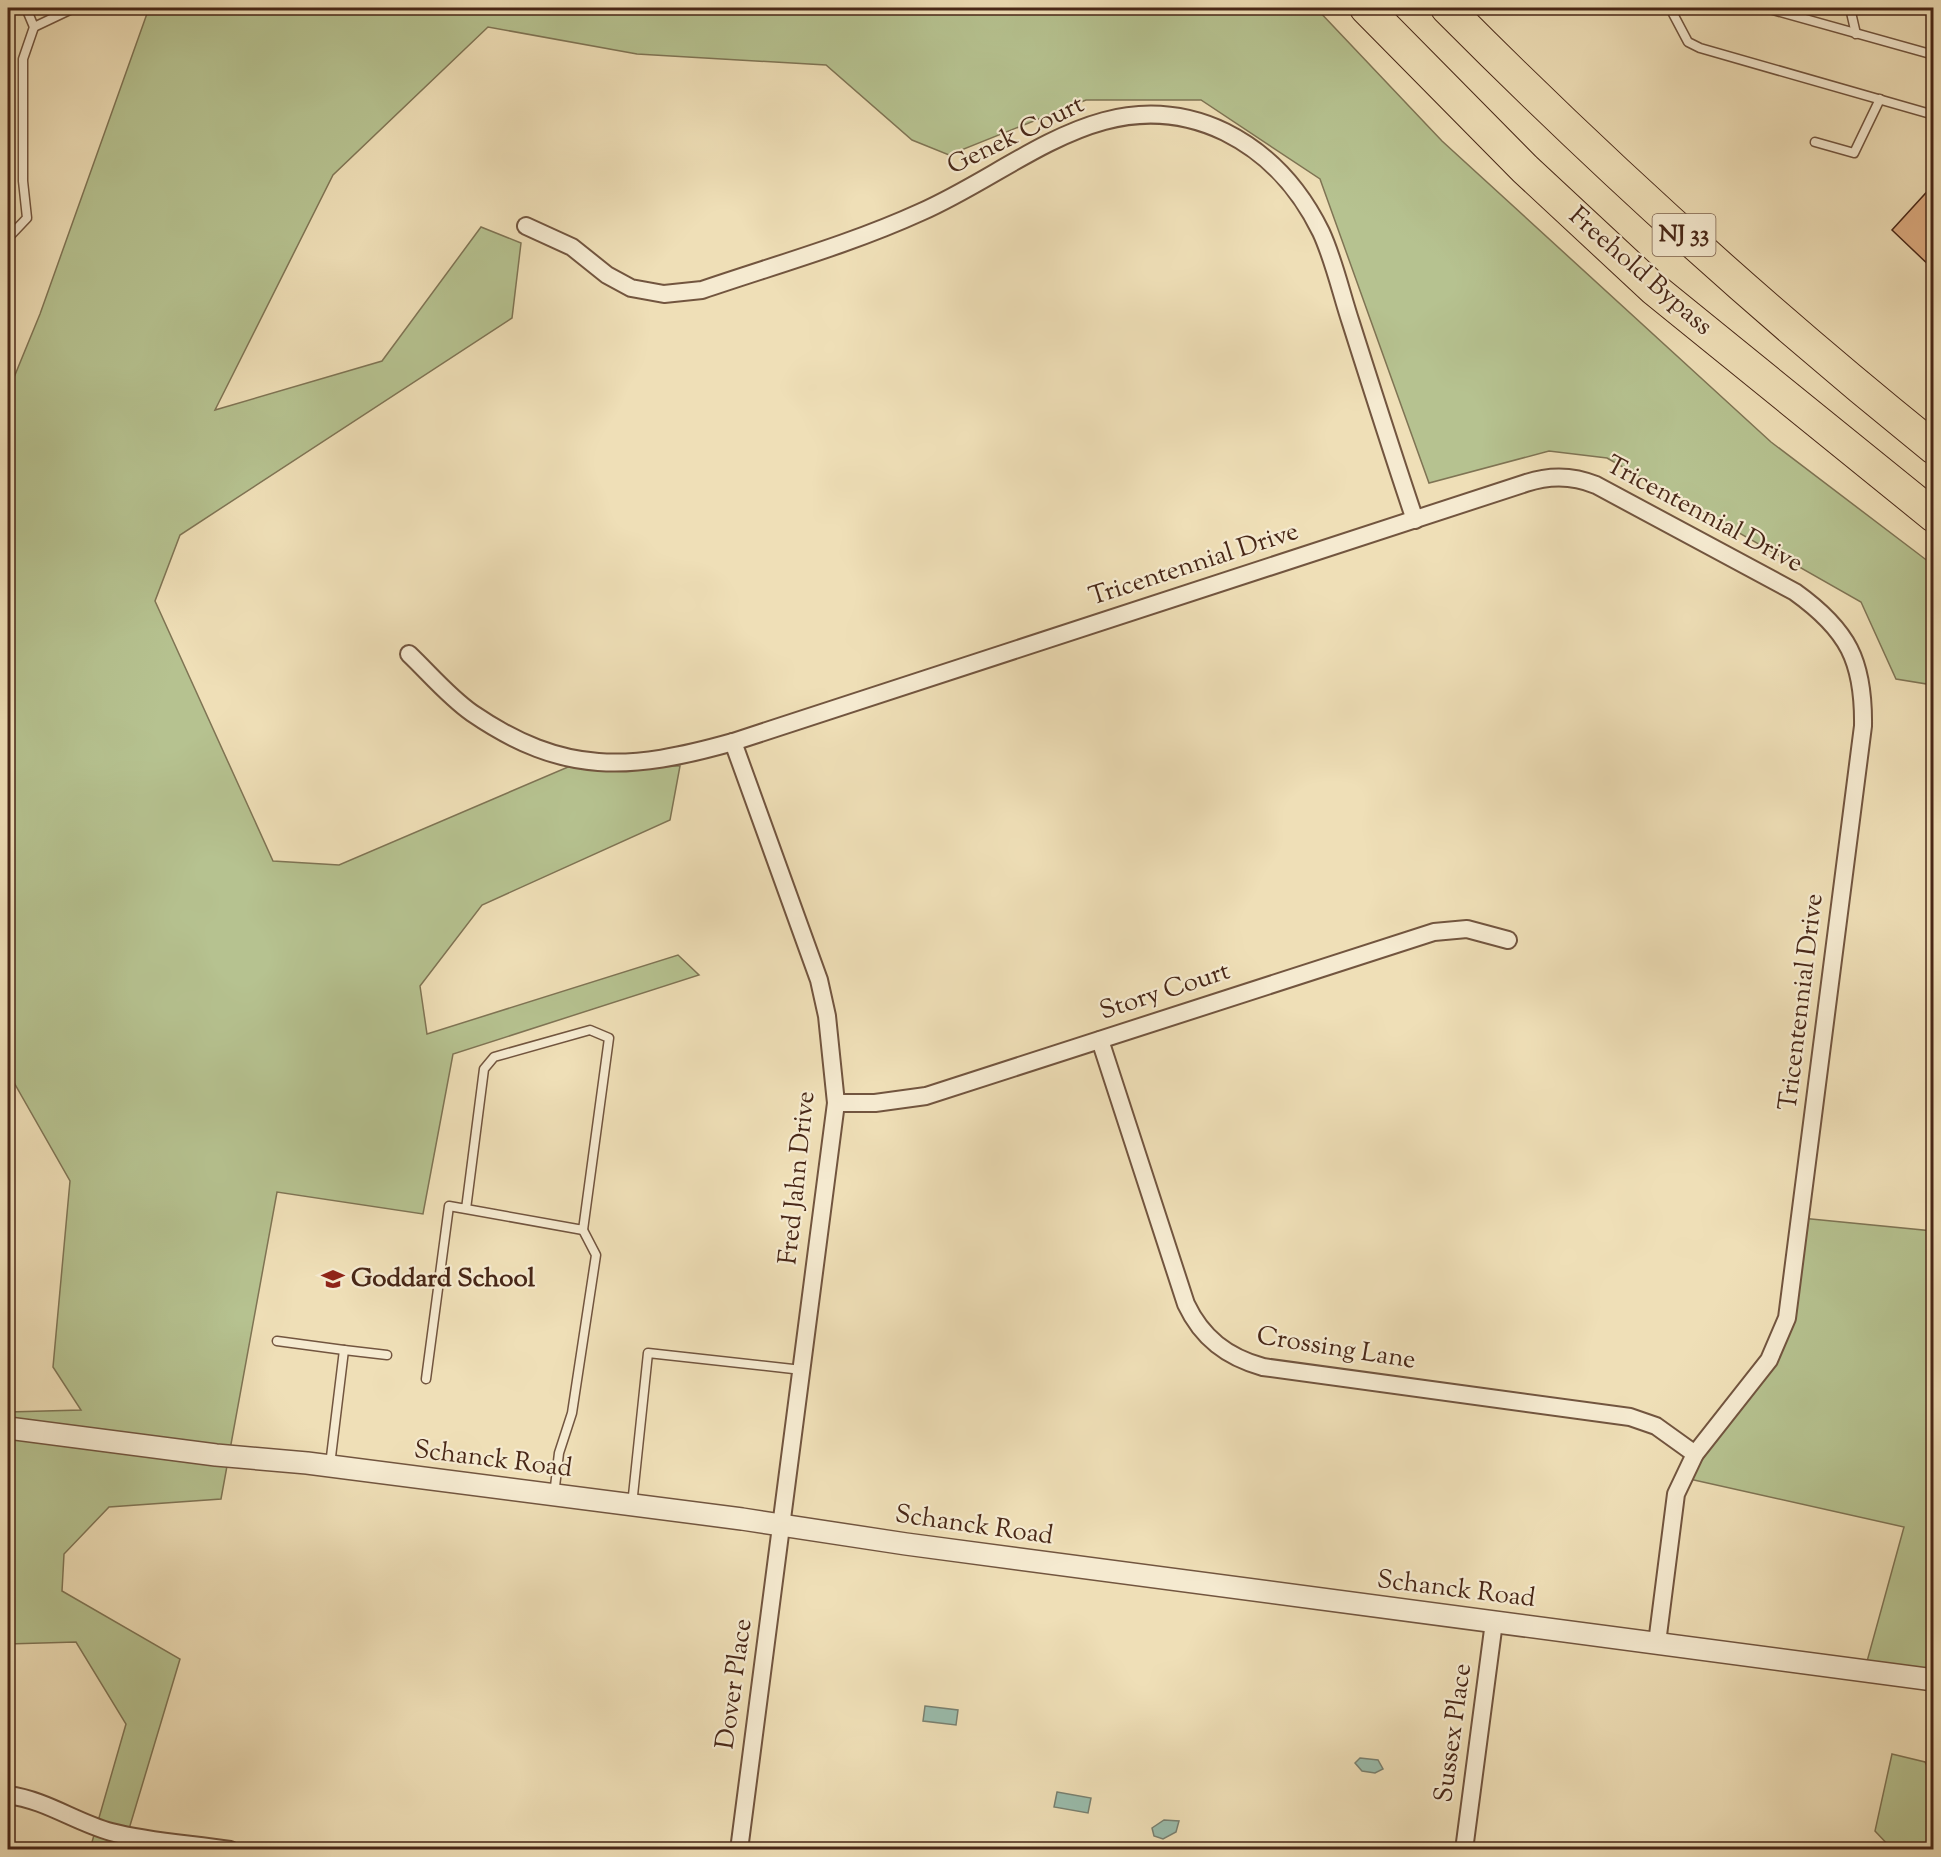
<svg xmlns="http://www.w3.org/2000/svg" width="1941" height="1857" font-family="'Sorts Mill Goudy',serif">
<rect width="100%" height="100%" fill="#efdfb7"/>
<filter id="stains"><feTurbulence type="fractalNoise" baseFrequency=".00333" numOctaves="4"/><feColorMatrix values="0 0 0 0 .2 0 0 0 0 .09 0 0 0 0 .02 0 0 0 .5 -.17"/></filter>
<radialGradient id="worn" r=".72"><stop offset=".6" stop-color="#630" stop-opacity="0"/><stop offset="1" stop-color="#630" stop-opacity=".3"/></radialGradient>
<g fill="#b6c290" stroke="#7f7454" stroke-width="1.5">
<polygon points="149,8 1316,8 1442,141 1771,442 1933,565 1933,685 1896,679 1861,602 1607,458 1549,451 1429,483 1320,179 1201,100 1086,100 949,155 912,140 826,65 637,54 488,27 333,175 215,410 382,361 481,227 521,243 512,318 180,535 155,601 273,861 339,865 575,764 680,766 670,820 482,905 420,986 427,1034 678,955 699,975 453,1054 423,1214 277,1192 221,1499 109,1507 64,1554 62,1591 180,1659 123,1849 90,1849 126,1724 76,1642 8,1644 8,1412 81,1410 53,1367 70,1181 8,1072 8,392 40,314"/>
<polygon points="1801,1218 1933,1231 1933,1674 1866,1665 1904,1527 1685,1478 1777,1344"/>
<polygon points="1892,1754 1925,1762 1933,1778 1933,1849 1892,1849 1875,1831"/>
</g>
<g fill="#9abdad" stroke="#798171" stroke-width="1.5">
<polygon points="925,1706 958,1710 956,1725 923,1721"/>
<polygon points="1360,1758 1378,1760 1383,1769 1375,1773 1362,1771 1355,1763"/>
<polygon points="1057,1792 1091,1798 1088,1813 1054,1807"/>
<polygon points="1164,1820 1179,1821 1176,1832 1163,1839 1154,1836 1152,1828"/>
</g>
<polygon fill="#dcab80" stroke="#482717" stroke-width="1.5" points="1934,184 1934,270 1892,230"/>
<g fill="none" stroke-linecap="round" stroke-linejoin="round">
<g stroke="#72553f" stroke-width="11">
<g id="service">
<polyline points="1670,8 1688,42 1700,48 1934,115"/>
<polyline points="1766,8 1934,55"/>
<polyline points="1850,8 1856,34"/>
<polyline points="34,27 74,8"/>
<polyline points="1815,142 1854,153 1880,99"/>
<polyline points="8,238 27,218 23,181 23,59 34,27 26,8"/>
<polyline points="277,1341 344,1350"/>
<polyline points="426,1379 449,1206 466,1209 583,1230 609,1038 590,1030 494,1057 484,1069 466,1209"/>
<polyline points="330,1465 344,1350 387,1355"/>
<polyline points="554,1495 559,1453 572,1413 596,1255 583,1230"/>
<polyline points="632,1505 648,1353 802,1370"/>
</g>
</g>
<g stroke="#72553f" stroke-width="20">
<g id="minor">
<path d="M526,226L572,247L607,275L631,288L664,294L702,290C775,265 851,244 921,212C1021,168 1108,76 1225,132C1269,154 1299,187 1321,232C1334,260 1341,293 1351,323C1372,389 1393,455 1415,520"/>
<path d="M409,654C429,673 449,697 472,713C564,776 630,771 733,742L1526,483C1550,475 1572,475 1596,485L1795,592C1848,630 1864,661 1863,726L1787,1318L1769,1360L1695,1454L1676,1494L1657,1643"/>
<polyline points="733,742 819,980 827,1016 836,1103 739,1850"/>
<path d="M1100,1040L1186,1304C1202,1338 1227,1357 1263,1367L1630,1417L1656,1426L1695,1454"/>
<polyline points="836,1103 875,1103 926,1096 1434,932 1467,929 1508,940"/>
<path d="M8,1795C46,1800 75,1822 111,1832C149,1842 191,1844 230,1850"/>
<polyline points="1464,1850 1494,1622"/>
</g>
</g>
<g stroke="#72553f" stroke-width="24">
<polyline id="tertiary" points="8,1428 216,1455 307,1463 742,1519 906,1544 1934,1680"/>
</g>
<g stroke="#482717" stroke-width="34">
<g id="motorway">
<polyline points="1366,8 1525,169 1654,289 1934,516"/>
<path d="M1447,8C1601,163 1763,310 1934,448"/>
</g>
</g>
<use href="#service" stroke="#f5ead0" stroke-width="8"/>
<use href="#minor" stroke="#f5ead0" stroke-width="16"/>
<use href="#tertiary" stroke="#f5ead0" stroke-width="21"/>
<use href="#motorway" stroke="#efdfb7" stroke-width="32"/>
</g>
<defs>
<g id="school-bare" transform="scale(1.8)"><path d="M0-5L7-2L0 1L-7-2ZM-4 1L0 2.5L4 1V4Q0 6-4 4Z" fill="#8f2418" stroke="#f5ead0" stroke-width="2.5" paint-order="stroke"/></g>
</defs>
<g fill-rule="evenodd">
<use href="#school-bare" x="333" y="1279"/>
</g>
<g text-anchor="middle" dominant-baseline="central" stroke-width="4.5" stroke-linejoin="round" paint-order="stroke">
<rect fill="#f5ead0" stroke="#7c624e" stroke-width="1.5" x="1652.5" y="214" width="63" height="42" rx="4.5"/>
<g font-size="24" font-weight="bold" fill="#482717">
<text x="1684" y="235">NJ 33</text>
</g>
<g font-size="26" fill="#482717" stroke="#f5ead0">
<text transform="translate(1016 136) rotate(-26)">Genek Court</text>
<text transform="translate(1640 272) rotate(41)">Freehold Bypass</text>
<text transform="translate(1704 515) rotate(28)">Tricentennial Drive</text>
<text transform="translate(1194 565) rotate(-18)">Tricentennial Drive</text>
<text transform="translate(1165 992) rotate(-18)">Story Court</text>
<text transform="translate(1802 1002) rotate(-83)">Tricentennial Drive</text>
<text transform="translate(798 1178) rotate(-84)">Fred Jahn Drive</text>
<text transform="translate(1336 1349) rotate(9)">Crossing Lane</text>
<text transform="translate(493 1460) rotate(7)">Schanck Road</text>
<text transform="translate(974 1526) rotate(8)">Schanck Road</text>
<text transform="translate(1456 1590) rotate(7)">Schanck Road</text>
<text transform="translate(735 1684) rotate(-82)">Dover Place</text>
<text transform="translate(1454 1733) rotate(-82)">Sussex Place</text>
</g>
<g font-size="26" font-weight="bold" fill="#482717" stroke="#f5ead0" text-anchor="start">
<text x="351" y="1279">Goddard School</text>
</g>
</g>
<rect width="1941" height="1857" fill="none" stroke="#efdfb7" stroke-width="30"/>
<rect x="9" y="9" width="1923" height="1839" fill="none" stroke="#482717" stroke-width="3"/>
<rect x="15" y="15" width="1911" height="1827" fill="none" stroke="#482717" stroke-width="1.5"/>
<rect width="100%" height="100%" filter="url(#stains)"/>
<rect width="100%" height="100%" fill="url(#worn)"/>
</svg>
